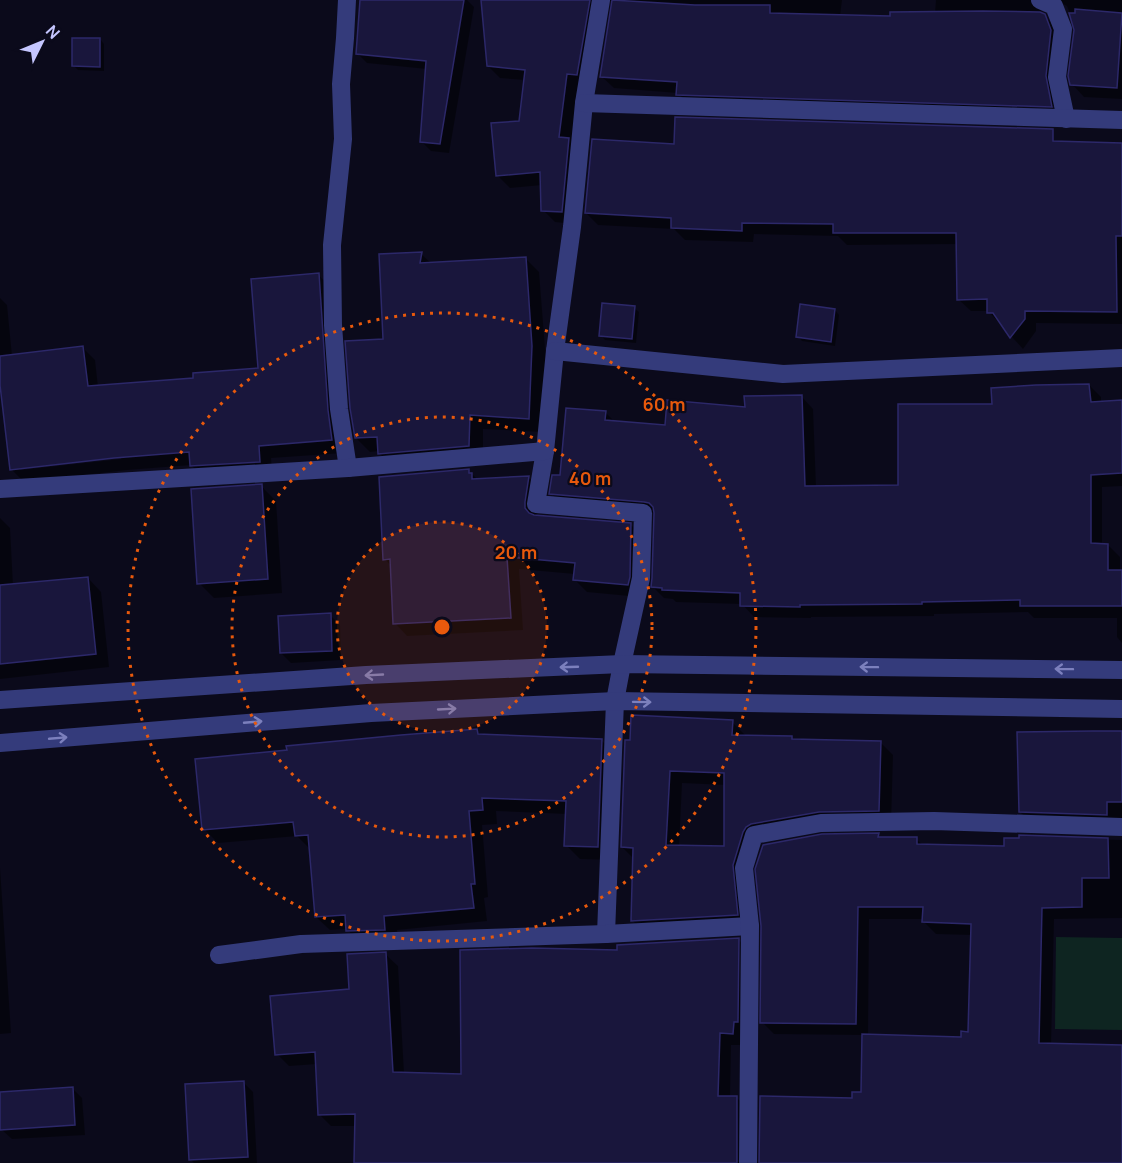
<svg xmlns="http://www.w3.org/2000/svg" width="1122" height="1163" font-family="Manrope,sans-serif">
<rect width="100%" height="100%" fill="#0b0a1b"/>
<polygon fill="#0e2521" points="1056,937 1122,938 1122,1030 1055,1029"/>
<g fill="#0007" fill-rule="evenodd">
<polygon points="361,0 467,0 474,7 449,153 431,151 421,141 427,69 367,63 357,53"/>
<polygon points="483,0 842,0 840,16 891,17 935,13 936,0 1122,0 1122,99 1084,97 1072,84 1075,25 1067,6 1058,1 1041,9 1040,14 1044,16 1057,28 1060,106 1012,106 1012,116 690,106 678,93 614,88 601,76 614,1 610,1 605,5 574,224 555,222 543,210 542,185 510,188 497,175 520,122 525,80 500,78 488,66"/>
<polygon points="100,39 104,44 104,71 78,70 73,65"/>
<polygon points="1011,141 1122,145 1122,324 1036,323 1036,331 1023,349 1012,337 1003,325 1001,325 988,311 971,311 958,299 958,244 847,245 838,236 754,234 753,242 685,240 674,229 598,225 586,213 676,145"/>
<polygon points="421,254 432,264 525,258 539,272 546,361 542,432 483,429 483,460 393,467 379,453 379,451 370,452 356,438 385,341"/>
<path d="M318,275L331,287L344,453L271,458L272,474L204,478L191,465L127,470L24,482L11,469L0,380V298L7,305L12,356L83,348L95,360L98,387L195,379L260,370ZM121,456V459L20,470V467Z"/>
<polygon points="634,308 639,312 636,343 605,340 601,335"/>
<polygon points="835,310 839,315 835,346 802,341 798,336"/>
<polygon points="1089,385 1101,397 1101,403 1122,401 1122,486 1102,487 1102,545 1108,545 1120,557 1120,571 1122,571 1122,643 1117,637 1117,618 1034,618 1028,612 934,614 934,616 811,617 811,618 754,617 742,604 676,602 673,599 664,598 652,586 656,513 563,506 551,493 605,412 616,423 666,427 801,396 813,409 816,487 900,486 993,406"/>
<polygon points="468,470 478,480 529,478 541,490 537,517 631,525 643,537 640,597 587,592 575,580 575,574 519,569 523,630 407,636 395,623 391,566 385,559"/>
<polygon points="261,486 276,501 282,593 214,598 199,583"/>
<polygon points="0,518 10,528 13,586 88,578 101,592 109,667 0,679"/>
<polygon points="330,615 340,625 341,660 291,663 281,653"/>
<path d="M732,722L745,735V737L791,738L794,741L880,742L893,755L891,823L759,840L745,879L750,928L645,934L633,921L634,859L622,847L626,742ZM682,783L726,785L725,848L679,847Z"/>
<polygon points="477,731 481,736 602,741 616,755 611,860 580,859 566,845 567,814 496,811 497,824 482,825 488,897 484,898 487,921 397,930 398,943 361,945 347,929 330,930 316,917 311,850 297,836 218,843 204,829"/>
<polygon points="1122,733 1122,827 1032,824 1020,812"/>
<path d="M878,835L882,839H916L924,846L1006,848L1021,839V837L1122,840V918L1054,919L1051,1045L1122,1047V1163H761L862,1094L863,1035L774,1034L762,1022ZM869,919H924V922L936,934L972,935L970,1033L963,1038L868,1035Z"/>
<polygon points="0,868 11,1033 0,1034"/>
<polygon points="738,939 750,952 745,1045 731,1045 730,1097 737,1098 749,1110 749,1163 355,1163 356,1126 331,1126 319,1114 317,1064 289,1066 277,1054 351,991 385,954 398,966 404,1073 463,1075 618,952"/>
<polygon points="244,1083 253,1092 257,1163 194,1163 190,1159"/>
<polygon points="72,1088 82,1098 85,1135 12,1139 2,1130 0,1093"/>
</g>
<g fill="#19163c" stroke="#2c2869" stroke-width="1.5" fill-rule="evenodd">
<polygon points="360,0 464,0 440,144 420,142 426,61 356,54"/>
<polygon points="481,0 590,0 577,75 567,74 559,137 569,138 562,212 541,211 540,172 496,176 491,123 519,121 525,70 487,66"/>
<polygon points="612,0 695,5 770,5 770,13 890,16 890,12 983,11 1040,12 1045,14 1051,30 1046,76 1052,107 676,95 677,82 600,77"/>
<polygon points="1075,9 1122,13 1117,88 1070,85 1068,76 1074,30 1069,13 1075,13"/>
<polygon points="72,38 100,38 100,67 72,66"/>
<polygon points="675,117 1053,129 1053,141 1122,143 1122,236 1116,236 1117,312 1025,311 1025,319 1010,338 993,313 987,313 987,299 957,300 956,233 833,233 833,224 742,223 742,231 671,228 671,218 585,213 592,139 674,144"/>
<polygon points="422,252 420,263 526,257 532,346 529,419 470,415 469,446 378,454 377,437 355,438 350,408 345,341 383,339 379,254"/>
<polygon points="319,273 328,410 332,440 259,446 260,462 190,466 189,452 114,458 10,470 0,385 0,356 83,346 88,386 193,378 193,373 258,368 251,279"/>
<polygon points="602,303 635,306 632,339 599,336"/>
<polygon points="800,304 835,309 831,342 796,337"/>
<polygon points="1089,384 1091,402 1122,400 1122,473 1091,475 1091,543 1108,544 1108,570 1122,570 1122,606 1020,606 1020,600 922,602 922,604 800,605 800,607 740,606 740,593 662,590 662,588 651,587 652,578 654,513 653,507 649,503 644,502 549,494 552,475 560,475 566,408 606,411 605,420 665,425 667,400 745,407 744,396 802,395 805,486 898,485 898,404 992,404 991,388 1036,385"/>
<polygon points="469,469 469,473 472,473 472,479 529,476 525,502 525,508 529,513 534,515 631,523 630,577 628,585 573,580 575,563 507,557 511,618 393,624 390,559 383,560 379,477"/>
<polygon points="262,484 268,579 197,584 191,489"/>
<polygon points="88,577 96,654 0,664 0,585"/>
<polygon points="331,613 332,651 280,653 278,616"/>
<path d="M631,715L733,720L732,735L792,736V739L881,741L879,811L819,812L751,824L746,827L743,832L733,865L738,915L631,921L633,848L621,847L625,740H630ZM670,771L724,773V846L666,845Z"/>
<polygon points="477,729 478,734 602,739 598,847 564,846 566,801 482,798 483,810 469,811 475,884 471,884 474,908 384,916 385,930 346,931 345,915 315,917 308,835 295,836 293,822 202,830 195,759 287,750 286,746 401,735"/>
<polygon points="1093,731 1122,731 1122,802 1107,802 1107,815 1019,812 1017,732"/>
<polygon points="879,833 878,837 917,837 917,844 1004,846 1004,838 1019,838 1019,835 1108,838 1109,878 1082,878 1082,907 1042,908 1039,1043 1122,1045 1122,1163 759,1163 760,1096 852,1098 852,1092 861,1092 862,1034 961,1037 961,1031 968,1032 971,924 922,922 923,907 858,907 856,1024 760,1023 761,926 755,869 763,845 822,834"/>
<polygon points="739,938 738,1022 734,1022 733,1034 720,1033 718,1096 737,1096 737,1163 354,1163 355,1114 318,1115 315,1052 275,1055 270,996 349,989 347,954 386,952 393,1072 461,1074 460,950 532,948 617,950 617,945"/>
<polygon points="244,1081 248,1157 189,1160 185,1084"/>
<polygon points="73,1087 75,1125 0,1130 0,1092"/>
</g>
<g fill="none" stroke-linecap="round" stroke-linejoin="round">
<g stroke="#343b7b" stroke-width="18">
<polyline points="347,0 345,38 341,84 343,139 332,245 333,325 339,409 348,468"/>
<polyline points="601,0 584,103 572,227 555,351 545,451 536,504 643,513 641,578 622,664 615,701 606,934"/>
<polyline points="1040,0 1054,6 1063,29 1057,77 1066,119"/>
<polyline points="584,103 1122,120"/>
<polyline points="555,351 783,374 1122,358"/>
<polyline points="0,489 348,468 545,451"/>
<polyline points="0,700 366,675 622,664 1122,670"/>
<polyline points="0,743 371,713 615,701 1122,709"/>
<polyline points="219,955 301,944 606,934 750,926"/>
<polyline points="748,1163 750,926 744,868 754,835 821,823 934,821 1122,827"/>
</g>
</g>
<defs><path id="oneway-shaft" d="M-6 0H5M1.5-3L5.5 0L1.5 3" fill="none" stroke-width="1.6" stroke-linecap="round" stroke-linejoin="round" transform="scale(1.5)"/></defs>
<g stroke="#7c80bd">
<use href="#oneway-shaft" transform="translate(569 667) rotate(178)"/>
<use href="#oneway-shaft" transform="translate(869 667) rotate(-179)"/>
<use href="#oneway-shaft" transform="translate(1064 669) rotate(-179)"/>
<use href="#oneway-shaft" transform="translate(374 675) rotate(177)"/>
<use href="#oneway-shaft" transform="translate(642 702) rotate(1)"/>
<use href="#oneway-shaft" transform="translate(447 709) rotate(-3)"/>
<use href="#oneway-shaft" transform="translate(253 722) rotate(-5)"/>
<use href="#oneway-shaft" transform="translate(58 738) rotate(-5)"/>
</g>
<circle cx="442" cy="627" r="105" fill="#e8590c" fill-opacity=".12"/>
<g fill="none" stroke="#e8590c" stroke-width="3" stroke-dasharray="3 6">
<circle cx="442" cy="627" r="105"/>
<circle cx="442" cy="627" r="210"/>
<circle cx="442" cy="627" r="314"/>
</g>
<circle cx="442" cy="627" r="9" fill="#e8590c" stroke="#0b0a1b" stroke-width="3"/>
<g font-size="18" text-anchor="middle" font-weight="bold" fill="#e8590c" stroke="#0b0a1b" stroke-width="4.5" stroke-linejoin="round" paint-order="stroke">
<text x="664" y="411">60 m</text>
<text x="590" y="485">40 m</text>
<text x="516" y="559">20 m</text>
</g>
<g transform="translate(42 42) rotate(47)" stroke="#0b0a1b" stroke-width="4.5" paint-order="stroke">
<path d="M0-4.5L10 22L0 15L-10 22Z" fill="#c5c6ff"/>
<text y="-9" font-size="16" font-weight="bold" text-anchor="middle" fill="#c5c6ff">N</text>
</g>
</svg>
